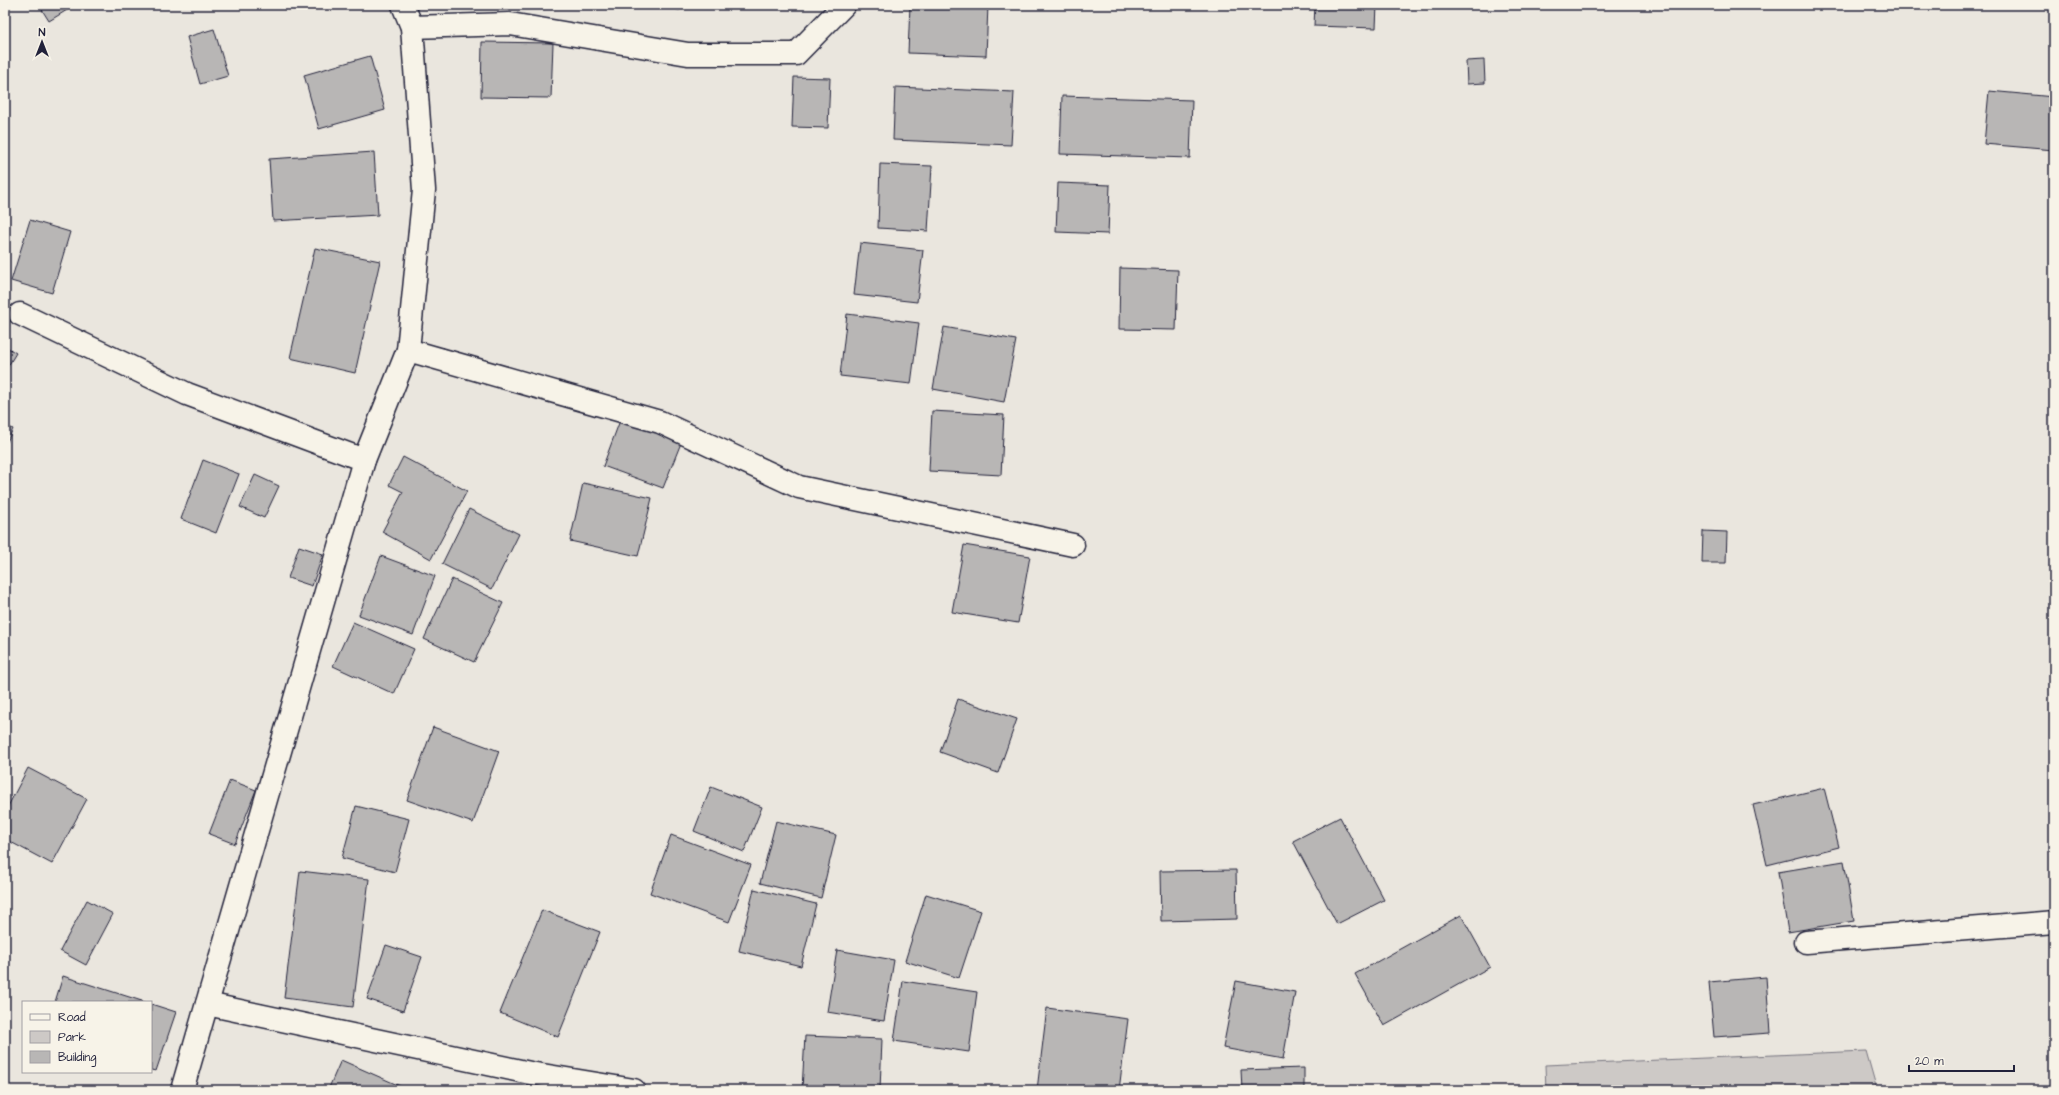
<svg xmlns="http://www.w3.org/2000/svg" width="2059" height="1095" font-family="'Architects Daughter',sans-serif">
<rect width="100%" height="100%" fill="#eae6de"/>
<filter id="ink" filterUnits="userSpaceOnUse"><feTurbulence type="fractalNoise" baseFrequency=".025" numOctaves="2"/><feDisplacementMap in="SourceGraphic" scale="8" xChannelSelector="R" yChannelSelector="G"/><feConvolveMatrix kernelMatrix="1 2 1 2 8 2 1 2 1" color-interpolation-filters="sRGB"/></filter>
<g filter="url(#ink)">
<polygon fill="#cdc9c6" stroke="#787680" points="1866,1051 1877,1090 1546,1090 1545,1065"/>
<g fill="#b8b6b5" stroke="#22223b">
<polygon points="39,5 70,5 72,7 49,21"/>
<polygon points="653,5 681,5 680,10 653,7"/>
<polygon points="910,5 988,5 986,56 908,53"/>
<polygon points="1315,5 1377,5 1376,28 1314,26"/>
<polygon points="214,29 228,76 200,84 187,37"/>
<polygon points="482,42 553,43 551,98 481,97"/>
<polygon points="370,56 385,110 319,129 304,75"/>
<polygon points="1484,60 1485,83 1467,84 1466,61"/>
<polygon points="794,77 830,78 828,128 792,127"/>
<polygon points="895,87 1014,92 1011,145 893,140"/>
<polygon points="1989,91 2054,97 2054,150 1984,144"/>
<polygon points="1062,96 1192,100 1190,158 1060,154"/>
<polygon points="374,152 378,215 273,221 269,159"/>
<polygon points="880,164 932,166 928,231 878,228"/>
<polygon points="1058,183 1110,185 1108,234 1056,232"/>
<polygon points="30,220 70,232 52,293 11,281"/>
<polygon points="860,243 923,250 917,302 854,295"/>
<polygon points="315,248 380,261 355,373 290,358"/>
<polygon points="1120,268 1178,270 1176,330 1119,329"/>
<polygon points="847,314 919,323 911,384 840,376"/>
<polygon points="944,327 1016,340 1004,402 933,389"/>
<polygon points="5,346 16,353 5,371"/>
<polygon points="932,411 1004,415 1001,475 929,471"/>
<polygon points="622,415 683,438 663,488 603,466"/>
<polygon points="5,425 13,429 5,446"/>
<polygon points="403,457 467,491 431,559 382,532 403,492 389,485"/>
<polygon points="203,460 239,474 216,533 181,519"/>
<polygon points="255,475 279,486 264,518 240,507"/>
<polygon points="583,483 652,498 638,556 570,541"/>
<polygon points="469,509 519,534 492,589 442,564"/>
<polygon points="1703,531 1727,532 1726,563 1702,563"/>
<polygon points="964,545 1030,556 1018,623 952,612"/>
<polygon points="299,546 323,554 312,586 288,578"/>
<polygon points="381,556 435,576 413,635 359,615"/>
<polygon points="452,579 503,603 474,662 424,639"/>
<polygon points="353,622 414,649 394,694 333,666"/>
<polygon points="958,699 1017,719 998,773 940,752"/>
<polygon points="433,727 499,751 473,823 407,800"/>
<polygon points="28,768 87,799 52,864 5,839 5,812"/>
<polygon points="230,780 256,790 235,844 209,834"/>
<polygon points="711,787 762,807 744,852 694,831"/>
<polygon points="1824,788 1839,847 1767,865 1753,805"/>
<polygon points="356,806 409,819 395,872 342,858"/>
<polygon points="1340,817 1384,900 1337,924 1293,841"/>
<polygon points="776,821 836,835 821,898 760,883"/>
<polygon points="671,835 751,865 729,922 650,893"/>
<polygon points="1844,861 1854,921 1788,932 1778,872"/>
<polygon points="1236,870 1237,919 1161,921 1160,871"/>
<polygon points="300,871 369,879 353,1007 284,998"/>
<polygon points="754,889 816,904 801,966 739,951"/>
<polygon points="926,894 981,911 959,978 905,961"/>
<polygon points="87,900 113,914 86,965 60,951"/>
<polygon points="542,910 600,932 558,1037 500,1013"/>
<polygon points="1461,915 1490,967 1384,1026 1355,974"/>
<polygon points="386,945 422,957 403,1011 367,999"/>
<polygon points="837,950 894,960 884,1021 827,1012"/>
<polygon points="63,976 145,1002 55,1002"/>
<polygon points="1766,977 1770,1033 1714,1037 1709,982"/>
<polygon points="903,981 977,992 969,1052 894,1041"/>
<polygon points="1236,981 1295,992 1283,1059 1223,1048"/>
<polygon points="151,1004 176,1012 156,1071 151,1070"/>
<polygon points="1047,1008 1128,1019 1119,1090 1037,1090"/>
<polygon points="805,1036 882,1039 880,1090 802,1090"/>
<polygon points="341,1060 409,1090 328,1090"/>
<polygon points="1304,1068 1304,1090 1242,1090 1241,1070"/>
</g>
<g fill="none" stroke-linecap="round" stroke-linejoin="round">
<g stroke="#22223b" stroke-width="25">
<g id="street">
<polyline points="412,27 510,24 688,54 796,54 844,5"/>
<polyline points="20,314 187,394 364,460"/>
<polyline points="408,350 660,422 799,487 1073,545"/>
<polyline points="1806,942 2054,922"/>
<polyline points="207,1004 530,1073 634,1090"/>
<polyline points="182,1090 364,460 408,350 424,190 412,27 403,5"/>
</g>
</g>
<use href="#street" stroke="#f7f3e8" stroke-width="22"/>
</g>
</g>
<rect width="2059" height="1095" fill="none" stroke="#f7f3e8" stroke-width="20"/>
<rect x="10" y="10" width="2039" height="1075" fill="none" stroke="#22223b" stroke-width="1.5" filter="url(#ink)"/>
<rect x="22" y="1001" width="130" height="72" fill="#f7f3e8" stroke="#a29fa3"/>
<rect x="30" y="1014" width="20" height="6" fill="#f7f3e8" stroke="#a29fa3"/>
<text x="58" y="1021" font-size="12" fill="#22223b">Road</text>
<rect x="30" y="1031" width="20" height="12" fill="#cdc9c6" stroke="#a29fa3"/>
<text x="58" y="1041" font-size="12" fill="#22223b">Park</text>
<rect x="30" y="1051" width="20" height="12" fill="#b8b6b5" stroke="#a29fa3"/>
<text x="58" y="1061" font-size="12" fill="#22223b">Building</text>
<g transform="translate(42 42)" stroke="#f7f3e8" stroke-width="3" paint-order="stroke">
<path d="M0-3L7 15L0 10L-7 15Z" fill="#22223b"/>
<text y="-6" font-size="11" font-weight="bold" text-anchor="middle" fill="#22223b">N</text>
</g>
<path d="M1909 1065v6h105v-6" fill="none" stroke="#22223b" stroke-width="2"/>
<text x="1915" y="1065" font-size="12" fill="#22223b" stroke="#f7f3e8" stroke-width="3" paint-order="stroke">20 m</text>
</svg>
